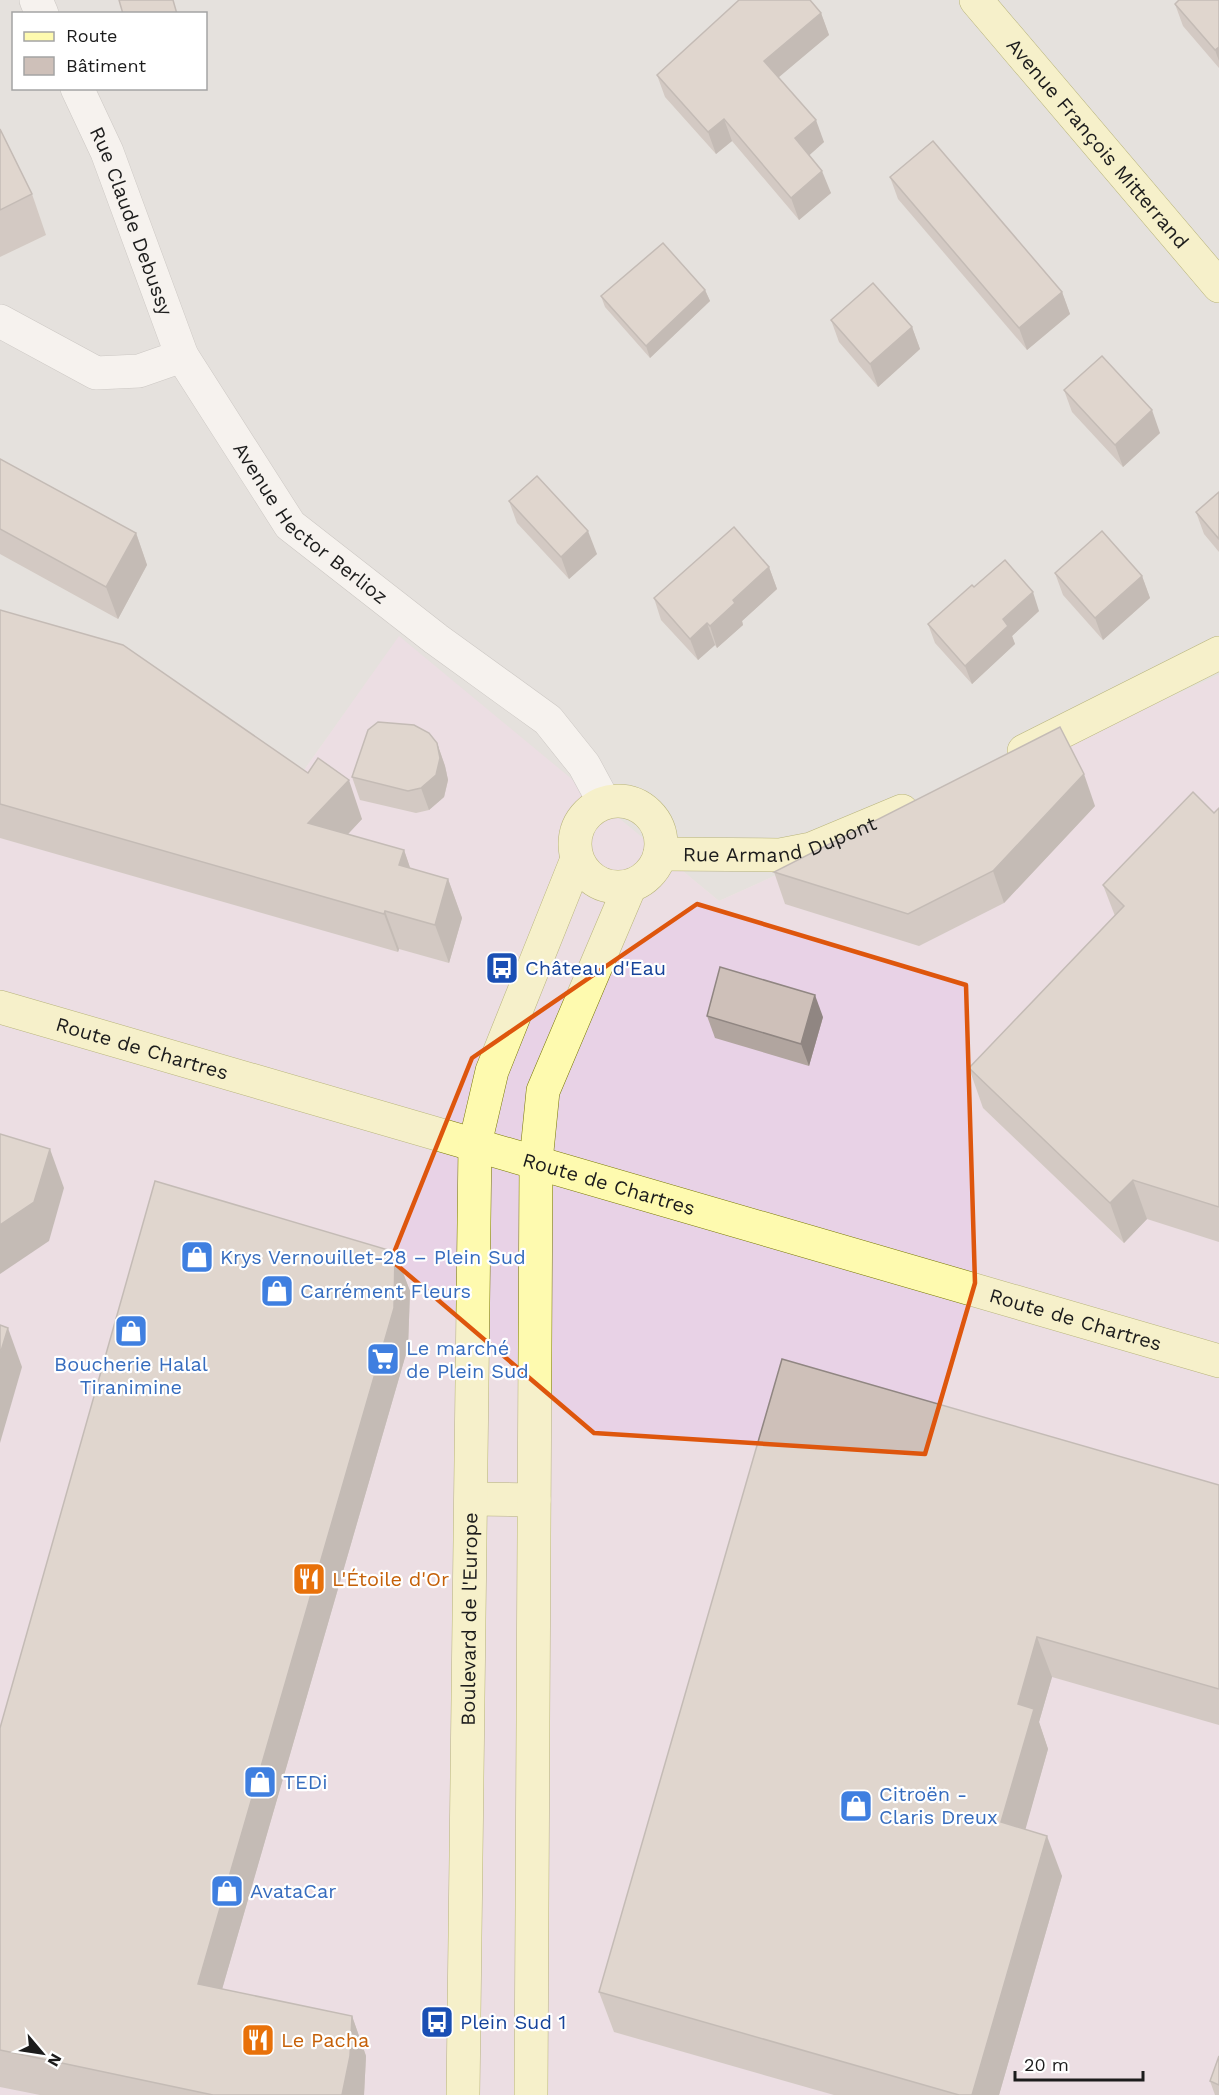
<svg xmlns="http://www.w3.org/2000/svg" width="1219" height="2095" font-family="'Work Sans',sans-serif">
<rect width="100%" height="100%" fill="#eee8e0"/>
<path fill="#dad9d9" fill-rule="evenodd" d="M0,0H1219V675L719,901L399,637L302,773L0,627ZM14,14H206V88H14Z"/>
<polygon fill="#e8d2e6" points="0,627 302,773 399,636 719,901 1219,675 1219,2095 0,2095"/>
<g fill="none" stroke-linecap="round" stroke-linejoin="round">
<g stroke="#a3a3a3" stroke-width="34">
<g id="street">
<polyline points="36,0 42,14"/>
<path id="s1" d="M77,88L107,152L182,356L290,525L436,639L548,720L584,765L604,802"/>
<polyline points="0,321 96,373 139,371 182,356"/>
</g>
</g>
<g stroke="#757600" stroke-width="34">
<g id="secondary">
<path id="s2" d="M976,0L1219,286"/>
<polyline points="1024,751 1219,653"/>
<circle cx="618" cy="844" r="43"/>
<path id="s3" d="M660,854L780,855L811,849L902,811"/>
<path id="s4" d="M0,1007L1219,1361"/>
<polyline points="471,1499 534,1500"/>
<path id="s5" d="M463,2095L475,1144L492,1071L577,859"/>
<polyline points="531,2095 536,1161 543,1091 630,886"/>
</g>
</g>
<use href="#street" stroke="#fff" stroke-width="33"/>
<use href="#secondary" stroke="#fefaaf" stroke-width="33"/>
</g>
<g fill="#b1a59f">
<polygon points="1219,0 1219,68 1183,26 1175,4"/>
<polygon points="821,13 829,35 778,77 824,142 809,155 831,193 799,220 732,141 716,154 665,97 657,75"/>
<polygon points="0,129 32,194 46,235 0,257"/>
<polygon points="890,177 1062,292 1070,314 1027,350 898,199"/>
<polygon points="705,290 710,301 650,358 605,307 601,296"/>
<polygon points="831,320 912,327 920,349 878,387 839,342"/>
<polygon points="1064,390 1160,433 1123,467 1072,412"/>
<polygon points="0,459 136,533 147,565 118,619 0,554"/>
<polygon points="1219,492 1219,552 1204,534 1196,512"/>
<polygon points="509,501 597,554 569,579 517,523"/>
<polygon points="769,567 777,589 742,621 743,625 717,648 715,645 698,660 661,620 654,598"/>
<polygon points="1055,573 1142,576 1150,598 1103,640 1063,595"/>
<polygon points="974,587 1039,611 1012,636 1015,644 972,684 935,643 928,624"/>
<polygon points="0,610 362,819 347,835 404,850 410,868 448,879 462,918 449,963 399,949 398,952 0,838"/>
<polygon points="437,743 445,766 448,780 444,797 429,810 416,813 360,800 352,777"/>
<polygon points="1095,806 1004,903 919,946 785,904 774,872"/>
<polygon points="1219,808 1219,1242 1147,1219 1124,1243 983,1108 969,1068 1115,916 1103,885 1214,813"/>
<polygon points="707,1016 823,1017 809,1066 715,1038"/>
<polygon points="395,1252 410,1291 408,1347 222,1989 352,2016 366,2056 364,2095 40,2095 0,2087 0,1728"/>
<polygon points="1219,1485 1219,1725 1052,1677 1039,1722 1048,1749 1025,1829 1062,1876 999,2095 834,2095 614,2032 599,1992"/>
<polygon points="1219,2056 1219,2095 1215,2095 1210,2081"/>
</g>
<g fill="#908682">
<polygon points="821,13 829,35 772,83 764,61"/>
<polygon points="1219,47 1219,61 1215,50"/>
<polygon points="724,119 732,141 716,154 708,132"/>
<polygon points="816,120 824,142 803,161 795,138"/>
<polygon points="822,171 831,193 799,220 791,198"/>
<polygon points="705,290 710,301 650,358 646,346"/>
<polygon points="1062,292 1070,314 1027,350 1019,328"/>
<polygon points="912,327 920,349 878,387 870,364"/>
<polygon points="1152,410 1160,433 1123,467 1115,445"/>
<polygon points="588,531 597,554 569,579 561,557"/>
<polygon points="136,533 147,565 118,619 106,587"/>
<polygon points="769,567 777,589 742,621 743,625 717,648 710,626 733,600"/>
<polygon points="1142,576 1150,598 1103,640 1095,618"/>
<polygon points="1033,592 1039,611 1012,636 1015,644 972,684 965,666 1003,619"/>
<polygon points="707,623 715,645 698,660 690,639"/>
<polygon points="437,743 445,766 448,780 444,797 429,810 421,788"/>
<polygon points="1084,774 1095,806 1004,903 993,871"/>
<polygon points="349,780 362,819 322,862 308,823"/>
<polygon points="404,850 417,888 399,865"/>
<polygon points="448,879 462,918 449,963 435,925"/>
<polygon points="385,911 399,949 398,952 384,914"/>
<polygon points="815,995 823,1017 809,1066 801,1044"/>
<polygon points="50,1149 64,1188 49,1241 0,1274 0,1225"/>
<polygon points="1133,1180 1147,1219 1124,1243 1110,1203"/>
<polygon points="395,1252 410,1291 408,1347 212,2024 198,1984"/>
<polygon points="8,1328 22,1367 0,1443 0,1354"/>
<polygon points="1037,1637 1052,1677 1039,1722 1048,1749 1016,1863 1001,1822 1018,1704"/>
<polygon points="1047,1836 1062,1876 999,2095 972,2095"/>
<polygon points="352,2016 366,2056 364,2095 342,2095"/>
</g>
<g fill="#cec0b9" stroke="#908682" stroke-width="1.5">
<polygon points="119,0 173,0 177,14 123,14"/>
<polygon points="739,0 810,0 821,13 764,61 816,120 795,138 822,171 791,198 724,119 708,132 657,75"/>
<polygon points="1179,0 1219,0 1219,47 1215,50 1175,4"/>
<polygon points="0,129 32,194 0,210"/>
<polygon points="933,141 1062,292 1019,328 890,177"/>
<polygon points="663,243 705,290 646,346 601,296"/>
<polygon points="873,283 912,327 870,364 831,320"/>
<polygon points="1102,356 1152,410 1115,445 1064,390"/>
<polygon points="0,459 136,533 106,587 0,529"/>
<polygon points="537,476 588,531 561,557 509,501"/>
<polygon points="1219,492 1219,539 1196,512"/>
<polygon points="734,527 769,567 733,600 735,603 710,626 707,623 690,639 654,598"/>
<polygon points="1102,531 1142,576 1095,618 1055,573"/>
<polygon points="1005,560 1033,592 1003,619 1008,626 965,666 928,624 972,585 974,587"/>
<polygon points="0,610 123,645 308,773 318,758 349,780 308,823 404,850 399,865 448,879 435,925 385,911 384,914 0,804"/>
<polygon points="378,722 414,725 429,733 437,743 440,758 436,775 421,788 408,791 352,777 368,730"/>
<polygon points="1060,727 1084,774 993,871 908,914 774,872"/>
<polygon points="1193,792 1214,813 1219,808 1219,1207 1133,1180 1110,1203 969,1068 1124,906 1103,885"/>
<polygon points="720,967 815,995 801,1044 707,1016"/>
<polygon points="0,1134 50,1149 34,1202 0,1225"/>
<polygon points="155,1181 395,1252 394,1308 198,1984 352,2016 350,2056 342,2095 213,2095 0,2050 0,1728"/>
<polygon points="0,1325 8,1328 0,1354"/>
<polygon points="782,1359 1219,1485 1219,1689 1037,1637 1018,1704 1034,1709 1001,1822 1047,1836 972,2095 959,2095 599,1992"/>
<polygon points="1219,2056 1219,2085 1210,2081"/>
</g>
<path d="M0 0H1219V2095H0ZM697,904L966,985L975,1283L925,1454L594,1433L391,1260L472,1058Z" fill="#eee8e0" fill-opacity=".55" fill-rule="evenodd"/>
<path fill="none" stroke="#de560d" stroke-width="4.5" stroke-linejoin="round" d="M697,904L966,985L975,1283L925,1454L594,1433L391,1260L472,1058Z"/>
<defs>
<g id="bus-square" transform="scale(1.725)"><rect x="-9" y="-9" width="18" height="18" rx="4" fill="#1a4fb4" stroke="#fff"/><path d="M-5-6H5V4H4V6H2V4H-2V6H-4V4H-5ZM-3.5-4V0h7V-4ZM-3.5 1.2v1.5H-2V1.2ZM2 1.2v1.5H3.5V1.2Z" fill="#fff"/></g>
<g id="shop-square" transform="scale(1.725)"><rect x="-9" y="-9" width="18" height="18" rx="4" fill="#3f7fe0" stroke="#fff"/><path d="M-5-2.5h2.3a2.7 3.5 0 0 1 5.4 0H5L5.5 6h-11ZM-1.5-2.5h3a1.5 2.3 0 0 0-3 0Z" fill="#fff"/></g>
<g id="supermarket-square" transform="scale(1.725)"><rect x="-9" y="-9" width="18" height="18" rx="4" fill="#3f7fe0" stroke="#fff"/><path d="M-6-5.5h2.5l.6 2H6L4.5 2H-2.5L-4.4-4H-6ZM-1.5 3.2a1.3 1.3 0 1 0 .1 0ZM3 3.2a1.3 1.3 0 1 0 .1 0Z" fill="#fff"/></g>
<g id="restaurant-square" transform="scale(1.725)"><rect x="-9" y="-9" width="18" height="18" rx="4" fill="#e8710a" stroke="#fff"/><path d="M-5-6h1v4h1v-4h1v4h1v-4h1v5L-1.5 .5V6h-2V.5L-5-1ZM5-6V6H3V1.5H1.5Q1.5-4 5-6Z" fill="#fff"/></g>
</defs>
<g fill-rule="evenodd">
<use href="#bus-square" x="502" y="968"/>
<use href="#shop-square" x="197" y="1257"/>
<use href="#shop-square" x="277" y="1291"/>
<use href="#shop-square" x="131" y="1331"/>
<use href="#supermarket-square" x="383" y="1359"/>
<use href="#restaurant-square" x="309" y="1579"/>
<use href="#shop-square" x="260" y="1782"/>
<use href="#shop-square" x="856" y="1806"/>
<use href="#shop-square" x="227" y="1891"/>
<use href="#bus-square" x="437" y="2022"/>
<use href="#restaurant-square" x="258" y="2040"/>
</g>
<g text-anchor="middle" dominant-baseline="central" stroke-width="4.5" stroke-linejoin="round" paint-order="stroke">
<g font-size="20" fill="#1c1c1c" stroke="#fff">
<text stroke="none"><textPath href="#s2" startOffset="188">Avenue François Mitterrand</textPath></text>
<text stroke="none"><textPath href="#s1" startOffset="144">Rue Claude Debussy</textPath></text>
<text stroke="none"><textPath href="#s1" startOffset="501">Avenue Hector Berlioz</textPath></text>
<text stroke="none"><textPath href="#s3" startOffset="122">Rue Armand Dupont</textPath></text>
<text stroke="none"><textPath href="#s4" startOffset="148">Route de Chartres</textPath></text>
<text stroke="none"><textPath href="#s4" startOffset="634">Route de Chartres</textPath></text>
<text stroke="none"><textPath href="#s4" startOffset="1120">Route de Chartres</textPath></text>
<text stroke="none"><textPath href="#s5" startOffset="476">Boulevard de l'Europe</textPath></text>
</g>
<g font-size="20" fill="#164399" stroke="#fff" text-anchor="start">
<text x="525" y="968">Château d'Eau</text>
<text x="460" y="2022">Plein Sud 1</text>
</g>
<g font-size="20" fill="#366cbe" stroke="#fff" text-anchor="start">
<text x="220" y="1257">Krys Vernouillet-28 – Plein Sud</text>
<text x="300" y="1291">Carrément Fleurs</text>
<text x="406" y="1348">Le marché<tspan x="406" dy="23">de Plein Sud</tspan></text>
<text x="131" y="1364" text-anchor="middle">Boucherie Halal<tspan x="131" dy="23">Tiranimine</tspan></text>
<text x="283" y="1782">TEDi</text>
<text x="879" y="1794">Citroën -<tspan x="879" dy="23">Claris Dreux</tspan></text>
<text x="250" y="1891">AvataCar</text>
</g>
<g font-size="20" fill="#c56008" stroke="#fff" text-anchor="start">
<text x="332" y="1579">L'Étoile d'Or</text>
<text x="281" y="2040">Le Pacha</text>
</g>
</g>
<rect x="12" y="12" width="195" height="78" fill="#ffffff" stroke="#a4a4a4" stroke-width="1.5"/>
<rect x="24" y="32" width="30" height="9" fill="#fefaaf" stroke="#a4a4a4" stroke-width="1.5"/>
<text x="66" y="42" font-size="18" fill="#1c1c1c">Route</text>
<rect x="24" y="57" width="30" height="18" fill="#cec0b9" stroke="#a4a4a4" stroke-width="1.5"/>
<text x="66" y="72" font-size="18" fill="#1c1c1c">Bâtiment</text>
<g transform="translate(42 2053) rotate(119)" stroke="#ffffff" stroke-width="4.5" paint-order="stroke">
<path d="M0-4.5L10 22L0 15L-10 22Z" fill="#1c1c1c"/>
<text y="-9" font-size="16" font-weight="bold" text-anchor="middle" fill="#1c1c1c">N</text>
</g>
<path d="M1015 2071v9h128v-9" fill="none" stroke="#1c1c1c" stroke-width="3"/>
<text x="1024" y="2071" font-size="18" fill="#1c1c1c" stroke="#ffffff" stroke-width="4.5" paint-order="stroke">20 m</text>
</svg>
